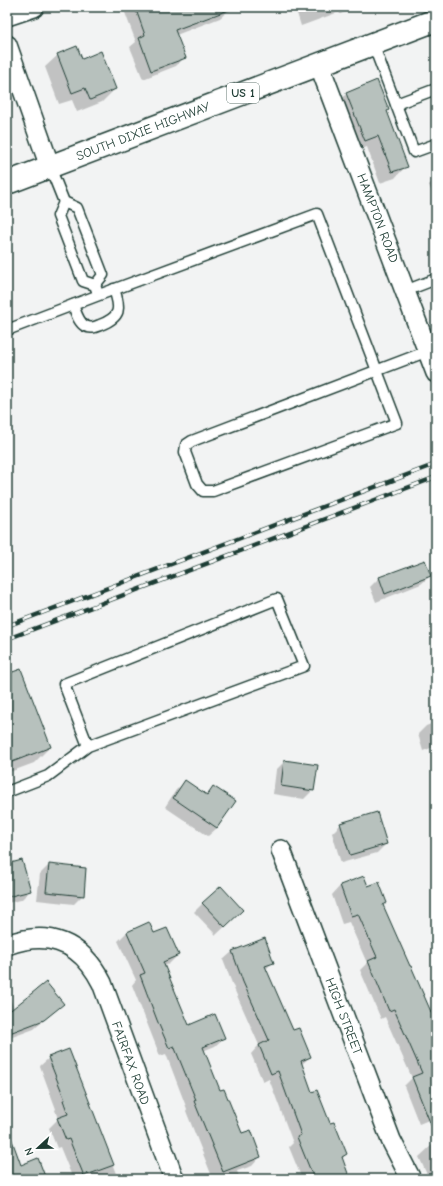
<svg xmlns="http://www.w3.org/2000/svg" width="443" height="1186" font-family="'Comic Neue',sans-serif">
<rect width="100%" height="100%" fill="#f2f3f3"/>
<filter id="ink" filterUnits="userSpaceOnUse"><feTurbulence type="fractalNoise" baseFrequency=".025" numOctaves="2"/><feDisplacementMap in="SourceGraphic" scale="8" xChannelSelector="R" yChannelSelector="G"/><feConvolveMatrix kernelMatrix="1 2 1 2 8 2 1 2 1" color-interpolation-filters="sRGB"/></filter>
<g filter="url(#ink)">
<g fill="#0003">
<polygon points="128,7 228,7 229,10 220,18 176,35 185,57 176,66 143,79 130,47 136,42 124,10"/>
<polygon points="295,7 360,7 340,14 339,12 301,26"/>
<polygon points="58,55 82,60 115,89 102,102 77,112 72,100 59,104 45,67"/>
<polygon points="347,94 386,111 406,166 395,178 380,183 367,147 353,152 335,105"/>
<polygon points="436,177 436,203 429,185"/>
<polygon points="424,561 430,576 421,584 376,602 370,587 379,578"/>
<polygon points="7,675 50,747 34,763 7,773"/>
<polygon points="436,722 436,746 423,751 418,734 426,726"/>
<polygon points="285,761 313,790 304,799 273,794 276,770"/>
<polygon points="185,782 205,795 213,787 217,828 208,836 165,807 176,790"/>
<polygon points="341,824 386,844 377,853 341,863 332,833"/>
<polygon points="7,865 30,891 21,900 7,903"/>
<polygon points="49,865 83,895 74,904 37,900 40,874"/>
<polygon points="340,886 367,887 386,903 383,906 431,1015 436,1013 436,1117 419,1124 404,1086 412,1078 385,1017 381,1019 360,970 367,963 349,922 342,924 332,895"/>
<polygon points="203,903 233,919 216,935 194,912"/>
<polygon points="127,932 154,935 178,955 169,964 164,966 188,1027 224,1038 215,1046 203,1051 219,1092 242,1135 260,1157 252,1166 237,1171 240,1179 213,1179 186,1111 187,1109 166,1054 160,1056 132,985 136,980 118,941"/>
<polygon points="264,939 273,962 265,970 292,1031 310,1057 301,1065 312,1093 346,1154 342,1159 349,1179 302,1179 289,1147 293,1143 269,1079 263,1082 251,1054 259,1045 235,991 223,960 232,952"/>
<polygon points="8,993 14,1009 63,1004 34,1029 7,1039"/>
<polygon points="69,1050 118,1179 73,1179 60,1147 57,1148 49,1128 58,1119 55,1110 56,1109 40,1066 49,1058"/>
<polygon points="436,1143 436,1179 429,1179 419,1157 432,1145"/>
</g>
<g fill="#b7c1bd" stroke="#1f3d34">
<polygon points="135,7 233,7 234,8 175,30 186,58 151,71 139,38 145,35"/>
<polygon points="77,46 82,59 101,51 116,89 90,100 85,88 72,93 57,54"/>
<polygon points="377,80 389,110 387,111 408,167 392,172 378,136 365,141 346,93"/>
<polygon points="425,560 431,576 385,594 379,577"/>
<polygon points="21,669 51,747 7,764 7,674"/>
<polygon points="284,760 318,765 314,791 281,786"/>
<polygon points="185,780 207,795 213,786 236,801 217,828 173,798"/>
<polygon points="377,812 387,844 350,855 340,823"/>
<polygon points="22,860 31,891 7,897 7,864"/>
<polygon points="49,864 86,868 84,896 46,892"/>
<polygon points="364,876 368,886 379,882 387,903 383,905 410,966 411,966 432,1014 436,1012 436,1135 435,1135 412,1077 422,1073 394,1009 389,1011 368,961 377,957 358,914 351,916 340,885"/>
<polygon points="221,886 243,910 225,927 202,903"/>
<polygon points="149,922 154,933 167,928 179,955 163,962 189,1025 215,1014 225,1038 203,1047 220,1090 224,1089 242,1133 251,1130 261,1157 223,1172 194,1101 196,1100 174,1046 169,1048 157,1020 140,975 145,973 127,932"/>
<polygon points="265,938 274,963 265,966 293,1030 299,1028 311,1057 301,1061 312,1092 317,1090 330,1123 334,1122 347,1154 342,1157 350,1179 314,1179 297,1137 301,1135 278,1071 271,1074 259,1045 269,1040 243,982 232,951"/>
<polygon points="46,982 64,1004 44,1020 7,1034 7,1013"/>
<polygon points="69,1049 114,1165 84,1176 69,1139 66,1140 57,1118 68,1114 63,1100 65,1100 48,1057"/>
<polygon points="7,1132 9,1132 21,1165 38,1158 46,1179 7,1179"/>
</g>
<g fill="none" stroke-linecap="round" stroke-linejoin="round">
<g stroke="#1f3d34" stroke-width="13">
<g id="lane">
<polyline points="373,44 414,152 436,144"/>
<polyline points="396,104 436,89"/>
<polyline points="50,167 64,202 77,208 103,275 95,285"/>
<polyline points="64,202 58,216 83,281 95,285 97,291"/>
<polyline points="405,291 436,279"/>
<path d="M73,305C76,312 78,322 85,326C91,329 95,327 100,325C121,317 121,309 114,289"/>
<polyline points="7,330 99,295 317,214 397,423 213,491 203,491 197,484 185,452 186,445 192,441 428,351"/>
<polyline points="7,792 48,776 88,746 304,666 277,599 64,684 88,746"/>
</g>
</g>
<g stroke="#1f3d34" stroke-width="22">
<g id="street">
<polyline points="7,16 34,7"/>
<polyline points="7,45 50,167"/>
<polyline points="319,64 436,373"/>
<polyline points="281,850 391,1140 411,1179"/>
<path d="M7,945C49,929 82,943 102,983L174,1179"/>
</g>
</g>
<g stroke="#1f3d34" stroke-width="25">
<polyline id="primary" points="7,183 436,20"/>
</g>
<use href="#lane" stroke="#fff" stroke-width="10"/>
<use href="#street" stroke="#fff" stroke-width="19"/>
<use href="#primary" stroke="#fff" stroke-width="22"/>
<g stroke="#1f3d34" stroke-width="4.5">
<g id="rail">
<polyline points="7,626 436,464"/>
<polyline points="7,639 436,477"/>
</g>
</g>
<use href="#rail" stroke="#fff" stroke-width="3" stroke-dasharray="9" stroke-linecap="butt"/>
</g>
</g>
<g text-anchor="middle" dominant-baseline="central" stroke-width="3" stroke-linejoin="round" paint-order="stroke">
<rect fill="#fff" stroke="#627771" stroke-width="1" x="227" y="83" width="32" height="20" rx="3"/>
<g font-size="12" font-weight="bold" fill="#1f3d34">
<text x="243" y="93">US 1</text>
</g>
<g font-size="13" fill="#1f3d34" stroke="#fff">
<text transform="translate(143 131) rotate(-21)">SOUTH DIXIE HIGHWAY</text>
<text transform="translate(378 218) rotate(69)">HAMPTON ROAD</text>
<text transform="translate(344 1016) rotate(69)">HIGH STREET</text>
<text transform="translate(131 1063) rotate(70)">FAIRFAX ROAD</text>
</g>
</g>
<rect width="443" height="1186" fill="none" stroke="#fff" stroke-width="24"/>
<rect x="12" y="12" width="419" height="1162" fill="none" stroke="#1f3d34" stroke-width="1.5" filter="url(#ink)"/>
<g transform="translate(38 1148) rotate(248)" stroke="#ffffff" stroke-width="3" paint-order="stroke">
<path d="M0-3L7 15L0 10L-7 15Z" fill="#1f3d34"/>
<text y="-6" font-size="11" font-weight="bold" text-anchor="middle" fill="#1f3d34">N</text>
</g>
</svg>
